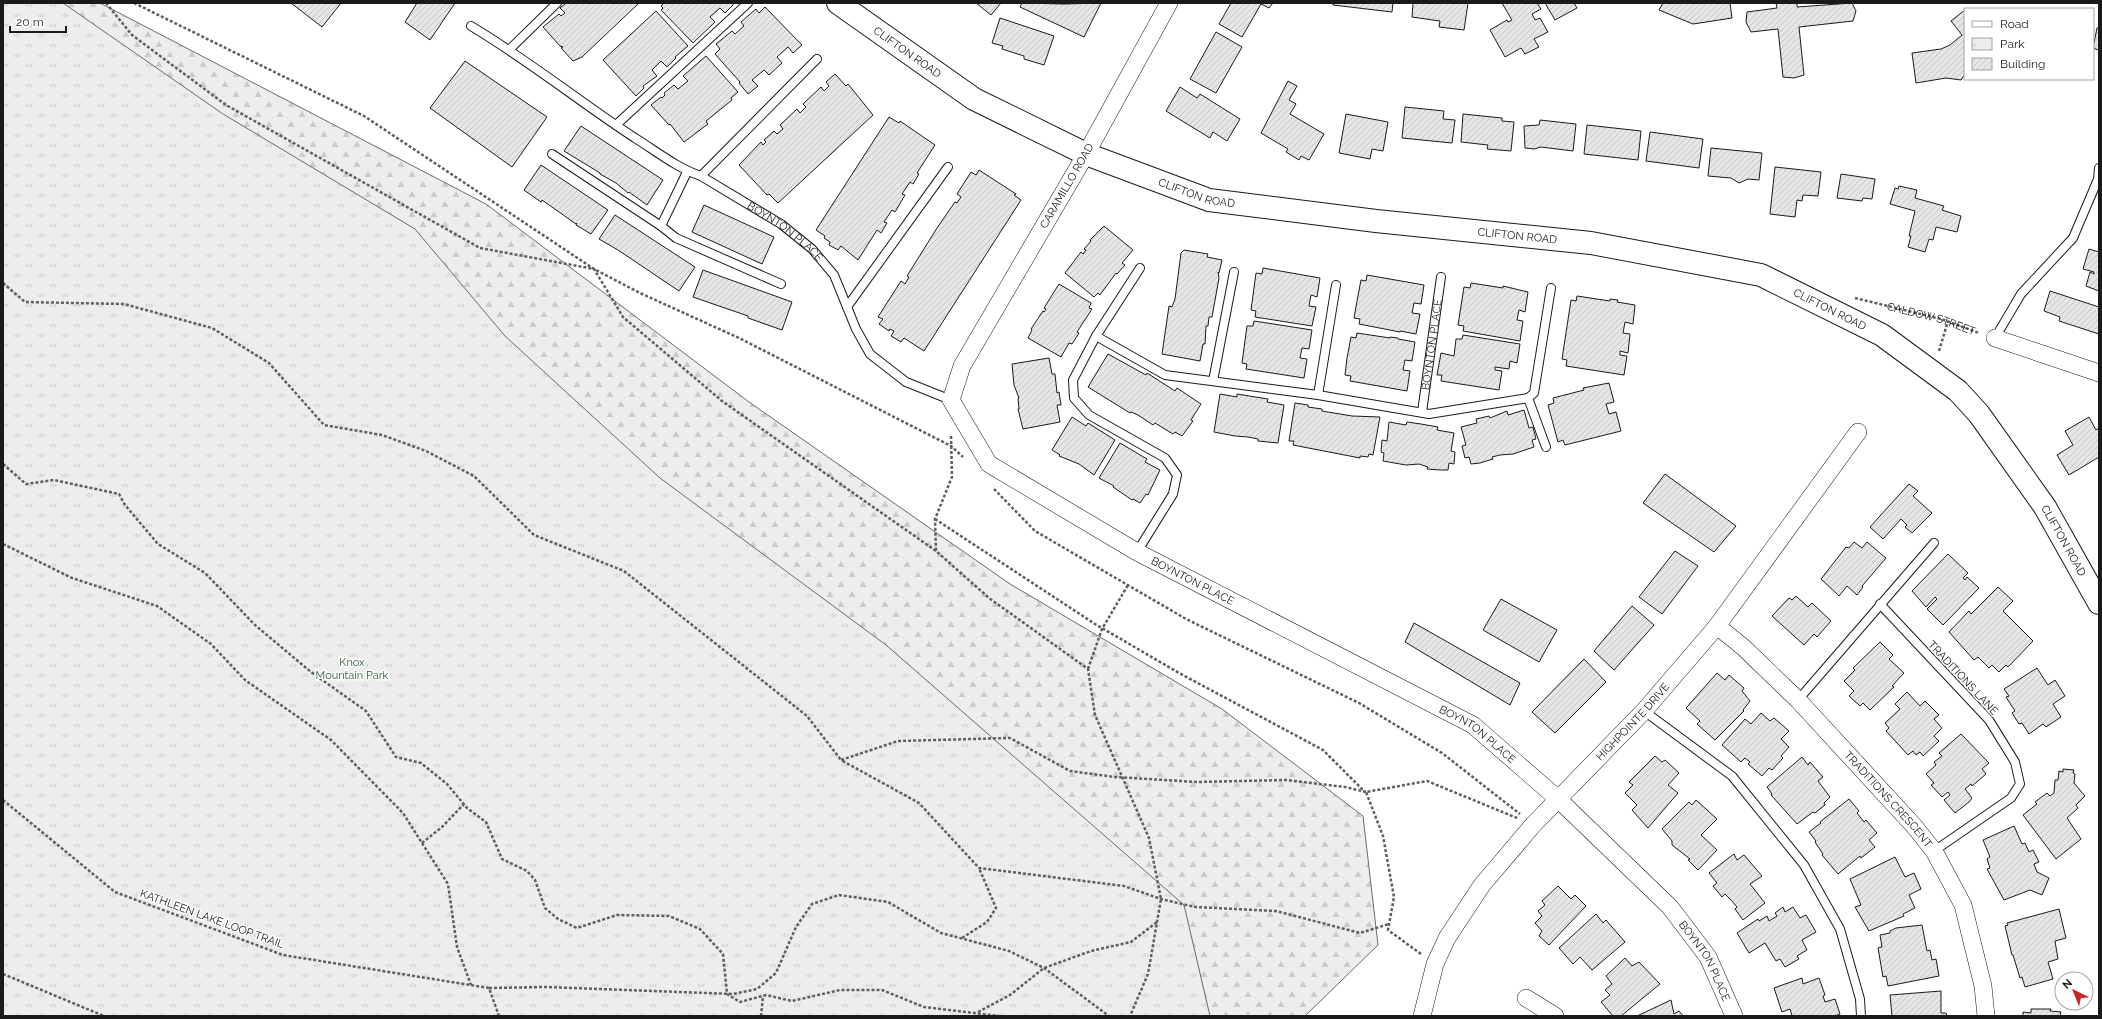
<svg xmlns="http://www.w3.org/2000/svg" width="2102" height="1019" font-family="Raleway,sans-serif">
<defs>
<pattern id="forest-firs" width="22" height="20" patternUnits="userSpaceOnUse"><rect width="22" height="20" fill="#ededed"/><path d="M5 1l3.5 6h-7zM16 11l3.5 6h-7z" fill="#cbcbcb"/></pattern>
<pattern id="park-tufts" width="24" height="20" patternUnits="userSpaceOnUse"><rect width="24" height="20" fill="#ededed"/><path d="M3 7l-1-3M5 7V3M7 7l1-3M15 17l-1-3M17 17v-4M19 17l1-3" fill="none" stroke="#cbcbcb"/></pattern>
<pattern id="building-hatch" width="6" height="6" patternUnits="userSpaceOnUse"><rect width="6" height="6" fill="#e6e6e6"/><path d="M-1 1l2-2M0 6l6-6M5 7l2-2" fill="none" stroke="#c5c5c5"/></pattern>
</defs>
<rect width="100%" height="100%" fill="#fff"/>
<polygon fill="url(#forest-firs)" stroke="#6a6a6a" points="3,3 100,3 486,204 749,402 1010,584 1222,709 1363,816 1378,945 1305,1016 3,1016"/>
<polygon fill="url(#park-tufts)" stroke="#6a6a6a" points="3,3 63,3 223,114 415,229 505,336 660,478 886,645 1184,905 1210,1016 3,1016"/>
<g fill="url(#building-hatch)" stroke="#1a1a1a">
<polygon points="291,3 341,3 322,27"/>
<polygon points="417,3 455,3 430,40 405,22"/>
<polygon points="566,3 639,3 582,57 573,61 561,48 563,47 560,46 543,27 559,14 561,16 565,13 560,8"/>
<polygon points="664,3 733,3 733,5 725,13 720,8 710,17 715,22 693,43 661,10 663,8 661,6"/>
<polygon points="976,3 1001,3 991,15"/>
<polygon points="1022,3 1064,4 1101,3 1084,37 1020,7"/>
<polygon points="1231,3 1273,3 1269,8 1261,4 1242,37 1219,24"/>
<polygon points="1333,3 1393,3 1392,12 1333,5"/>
<polygon points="1413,3 1468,3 1464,30 1439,27 1440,21 1412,17"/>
<polygon points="1502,3 1537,3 1541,9 1532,14 1535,20 1540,18 1548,32 1534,39 1539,47 1525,54 1521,48 1505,57 1490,30 1507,20 1508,22 1512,20"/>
<polygon points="1545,3 1574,3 1577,8 1555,20"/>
<polygon points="1663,3 1730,3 1732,18 1693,24 1659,10"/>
<polygon points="1776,3 1797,3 1797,7 1852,3 1856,11 1853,21 1799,27 1804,75 1794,78 1783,77 1778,29 1751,32 1746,22 1747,12 1777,8"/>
<polygon points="765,7 802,45 793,53 788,47 777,57 782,63 769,75 764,70 752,80 758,86 748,94 739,83 740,82 715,54 720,49 716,44 732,31 735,34 744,26 741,22 756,9 759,13"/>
<polygon points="1965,10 1965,74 1961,80 1946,78 1916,83 1912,53 1941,49 1950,45 1962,35 1951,21"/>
<polygon points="656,11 688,46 675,57 676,58 667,67 661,61 652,70 657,76 643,86 644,88 636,96 603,60"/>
<polygon points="1000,18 1054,36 1044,65 1024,59 1024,56 1002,49 1003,46 992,43"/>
<polygon points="2097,28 2099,28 2099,50 2093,48"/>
<polygon points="1216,32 1242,47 1216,93 1190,79"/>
<polygon points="706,56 738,92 731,98 732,100 706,121 708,124 684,142 670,124 669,125 651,105 661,97 662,98 665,95 664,93 674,85 678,89 688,81 683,76"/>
<polygon points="465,61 547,117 512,167 430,108"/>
<polygon points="835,74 846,86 848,84 873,115 778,203 769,194 767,195 739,165 761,142 763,145 766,142 764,140 774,131 777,134 783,129 780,125 797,109 800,113 806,107 803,104 821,87 824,91 829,86 826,82"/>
<polygon points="1288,81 1297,86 1289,100 1296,104 1290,114 1324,134 1309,160 1301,156 1299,160 1286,152 1288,149 1261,133"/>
<polygon points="1180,87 1197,98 1200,94 1240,119 1227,141 1213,132 1210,138 1166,111"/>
<polygon points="1405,107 1444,111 1443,119 1455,120 1452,143 1402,138"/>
<polygon points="1346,114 1388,122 1383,151 1372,149 1370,159 1339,153"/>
<polygon points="1463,114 1502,118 1502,121 1514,122 1511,151 1487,149 1488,145 1461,142"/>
<polygon points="889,117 899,123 900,121 935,145 917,173 919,174 913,184 910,182 902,194 905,195 895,212 892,210 884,222 887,223 881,233 877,230 858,260 841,246 838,250 829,245 830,242 824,238 825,236 816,230"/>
<polygon points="1540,120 1576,124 1573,151 1541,147 1534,149 1525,148 1524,126 1539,125"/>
<polygon points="1587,125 1641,131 1638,160 1584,154"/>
<polygon points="581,126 663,180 647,205 629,192 628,193 616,183 600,174 600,173 564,151"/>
<polygon points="1650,132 1703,139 1699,168 1646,161"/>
<polygon points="1711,148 1762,153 1759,180 1748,179 1739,183 1731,178 1708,176"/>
<polygon points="541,165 608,210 591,234 576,225 577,223 576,224 542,200 541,202 524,190"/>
<polygon points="1775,167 1821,172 1818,196 1803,195 1802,201 1797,200 1795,217 1770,214"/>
<polygon points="979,170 1016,194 1014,195 1021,200 924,351 904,338 901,342 891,336 894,331 890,329 889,331 879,324 883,319 878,317 901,281 905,284 909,277 907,276 937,228 955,202 957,203 961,197 957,194 971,172 976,175"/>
<polygon points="1841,174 1875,179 1872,199 1863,198 1862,201 1837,198"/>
<polygon points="1899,186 1917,190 1915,198 1944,206 1942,210 1961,216 1957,232 1936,227 1933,240 1929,239 1925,252 1908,247 1911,236 1909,236 1915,211 1890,204 1895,188 1898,189"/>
<polygon points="704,205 774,237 762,264 692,232"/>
<polygon points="615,215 695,267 679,291 618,250 599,239"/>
<polygon points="1104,226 1133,250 1122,263 1125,265 1117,274 1116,273 1100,295 1098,293 1094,297 1065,273 1081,252 1083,254 1086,250 1084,249 1091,241 1090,240"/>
<polygon points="2089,249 2099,252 2099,291 2086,286 2090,272 2094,274 2094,272 2083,269"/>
<polygon points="1184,250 1208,254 1207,257 1222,260 1219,273 1218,272 1219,278 1212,317 1209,317 1208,326 1206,326 1205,344 1203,344 1200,361 1162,354 1169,306 1172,307 1175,299 1181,253"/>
<polygon points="1263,268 1320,278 1317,297 1311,295 1309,306 1316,307 1312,326 1255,317 1256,311 1251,310 1256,273 1262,274"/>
<polygon points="703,270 792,302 782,330 748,318 748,316 693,297"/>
<polygon points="1367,275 1424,285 1421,304 1414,303 1412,313 1420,314 1416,334 1400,331 1400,332 1359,324 1360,319 1354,318 1357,301 1361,280 1366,281"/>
<polygon points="1471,283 1503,288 1503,286 1528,292 1525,312 1519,310 1517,320 1523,321 1520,341 1463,331 1464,326 1458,325 1464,287 1470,288"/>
<polygon points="1059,284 1091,303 1089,308 1092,309 1077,332 1079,333 1072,344 1069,343 1061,357 1028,338 1032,330 1031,329 1043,311 1044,312 1046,309 1044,308"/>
<polygon points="2050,291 2099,307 2099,334 2059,321 2060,317 2044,311"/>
<polygon points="1577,296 1610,301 1610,299 1618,300 1617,302 1635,305 1633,324 1625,322 1623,333 1630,334 1628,353 1620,351 1620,355 1627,356 1624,375 1566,366 1567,360 1562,359 1571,300 1576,301"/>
<polygon points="1254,321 1312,330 1309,349 1302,348 1300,358 1307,359 1304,378 1246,369 1247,364 1242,363 1247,326 1253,326"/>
<polygon points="1357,333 1390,338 1390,337 1398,338 1398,339 1415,342 1412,361 1405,360 1403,370 1410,371 1407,391 1350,381 1351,376 1345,375 1347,358 1351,337 1356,338"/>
<polygon points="1463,335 1520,344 1517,363 1510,361 1509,369 1495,367 1495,370 1502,371 1499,390 1441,381 1442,375 1437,375 1441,353 1454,356 1456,339 1462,339"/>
<polygon points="1108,354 1146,375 1147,373 1175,391 1177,388 1201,404 1191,420 1193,421 1182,436 1175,432 1173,434 1155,423 1153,425 1138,415 1131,412 1130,413 1088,387"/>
<polygon points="1049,358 1052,374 1055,374 1057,393 1059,392 1061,405 1057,405 1060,422 1023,429 1018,409 1019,409 1018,398 1019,398 1014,385 1012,364"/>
<polygon points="1609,383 1614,402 1606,404 1609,414 1616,412 1621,431 1565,445 1563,440 1558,442 1548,405 1554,403 1553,398 1584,390 1583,388"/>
<polygon points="1220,394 1237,397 1237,394 1268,399 1267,402 1284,405 1278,443 1258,441 1258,439 1248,437 1235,436 1214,432"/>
<polygon points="1295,403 1308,405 1308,407 1322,409 1322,411 1352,416 1380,417 1373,455 1369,454 1368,457 1360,456 1360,458 1293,445 1294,441 1289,441"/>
<polygon points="1524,410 1529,428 1533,427 1536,439 1532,440 1534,447 1513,454 1500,455 1492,457 1493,459 1480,463 1471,464 1469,457 1465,458 1462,446 1466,445 1461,427 1477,423 1476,419 1489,416 1490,418 1507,411 1508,415"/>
<polygon points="1072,417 1086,426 1088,423 1115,440 1094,475 1079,464 1059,456 1060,455 1052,450"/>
<polygon points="2089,417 2096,430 2099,428 2099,457 2069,475 2057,455 2073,445 2065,431"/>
<polygon points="1389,422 1406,425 1407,422 1421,424 1438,427 1437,430 1454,433 1451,451 1455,452 1454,464 1449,463 1448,470 1440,470 1427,469 1428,467 1419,464 1406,465 1383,461 1384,453 1381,452 1382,440 1387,441"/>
<polygon points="1120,443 1147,459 1145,462 1160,470 1148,495 1146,494 1140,503 1133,499 1132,500 1113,487 1114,486 1099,478"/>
<polygon points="1665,474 1736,526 1714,552 1643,503"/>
<polygon points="1909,484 1918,491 1913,496 1932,513 1912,533 1905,527 1907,525 1901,519 1883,539 1870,527"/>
<polygon points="1854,542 1862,548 1867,542 1886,558 1862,586 1863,587 1857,595 1847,586 1839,596 1821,579 1846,547 1849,548"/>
<polygon points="1675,551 1698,566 1662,614 1639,597"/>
<polygon points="1948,554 1968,573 1963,578 1965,580 1967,577 1979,588 1943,625 1927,609 1937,599 1935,597 1926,607 1912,591"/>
<polygon points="1998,587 2013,601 2003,611 2033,641 2008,667 2006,665 1999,672 1992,665 1989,668 1978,657 1974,660 1949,632 1969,611 1971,614"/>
<polygon points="1796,596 1808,607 1812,603 1831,621 1817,637 1814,634 1804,645 1772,616 1789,598 1792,600"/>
<polygon points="1501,599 1557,630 1539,662 1483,630"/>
<polygon points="1632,606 1654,625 1614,670 1594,651"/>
<polygon points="1414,623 1520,683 1510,705 1405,642"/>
<polygon points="1880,642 1893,655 1889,659 1904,673 1892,686 1894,687 1870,710 1863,703 1860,706 1849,696 1854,691 1844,681 1855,670 1853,668"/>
<polygon points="1584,659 1606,682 1555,733 1532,712"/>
<polygon points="2037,668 2048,685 2055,680 2065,696 2053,704 2061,717 2046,727 2043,724 2029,734 2022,723 2019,724 2012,713 2015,711 2006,697 2009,696 2004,689"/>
<polygon points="1717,673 1725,680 1729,675 1744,688 1742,691 1750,701 1743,710 1744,711 1715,740 1697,724 1700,721 1686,708"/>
<polygon points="1907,692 1920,706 1925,701 1939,715 1934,719 1942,728 1934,736 1939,741 1923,756 1920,752 1916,755 1913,751 1908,755 1886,731 1889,728 1885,723 1900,709 1895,704"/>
<polygon points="1761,713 1770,721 1774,718 1789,731 1781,739 1789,747 1781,756 1783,758 1772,770 1769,768 1762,776 1748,764 1750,762 1745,758 1741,762 1722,745 1745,719 1751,724"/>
<polygon points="1961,734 1989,763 1982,769 1986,774 1972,786 1971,784 1965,789 1972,798 1969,802 1955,813 1944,800 1950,795 1948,792 1942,797 1931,785 1934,783 1926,774 1936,765 1934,762 1942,756 1939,753"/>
<polygon points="1655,756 1662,762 1665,760 1679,773 1668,785 1678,793 1648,828 1632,810 1637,805 1625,793 1633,785 1629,782"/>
<polygon points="1802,757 1808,765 1810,762 1823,777 1818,781 1830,797 1824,803 1825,805 1815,813 1813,812 1797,824 1771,795 1772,794 1767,787"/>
<polygon points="2063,769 2074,770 2073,773 2075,774 2074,783 2085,796 2076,805 2078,808 2067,818 2081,839 2056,859 2023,815 2037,804 2035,802 2047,793 2050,796 2054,793 2055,780 2058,780 2059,771 2063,772"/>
<polygon points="1849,799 1859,811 1857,813 1864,822 1866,820 1877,833 1869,840 1875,847 1861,858 1860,856 1838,874 1822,855 1823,854 1815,842 1816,841 1809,832 1821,823 1820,822"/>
<polygon points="1696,800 1717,819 1701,835 1717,850 1698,870 1688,860 1690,859 1672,845 1672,841 1662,829 1689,802 1692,805"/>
<polygon points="2014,826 2022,844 2025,843 2029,852 2033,850 2039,862 2034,864 2037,872 2049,878 2042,895 2030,890 2004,900 1987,869 1990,868 1987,859 1990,857 1983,840"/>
<polygon points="1734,854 1737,860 1744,855 1762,876 1750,884 1765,903 1743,920 1735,909 1737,907 1731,900 1725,894 1722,897 1713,886 1717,883 1709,873"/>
<polygon points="1895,857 1905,877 1914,873 1921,889 1909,895 1915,908 1903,914 1904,916 1869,931 1855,907 1861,905 1850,879"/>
<polygon points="1558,886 1571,899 1575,895 1586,906 1549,945 1539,936 1542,931 1535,923 1542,916 1538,911 1545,905 1542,901"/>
<polygon points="1783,907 1785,912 1793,907 1800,918 1806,915 1816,932 1802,940 1807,950 1797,956 1799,959 1785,967 1780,959 1776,961 1765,943 1749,953 1737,933 1758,919 1759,921 1767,916 1769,921 1777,916 1775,913"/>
<polygon points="2059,909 2066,938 2055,941 2058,959 2048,962 2053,979 2025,987 2022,977 2020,978 2013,955 2012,955 2005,926 2008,925 2007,923"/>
<polygon points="1596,914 1603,923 1606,920 1625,942 1592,970 1580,957 1573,964 1559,948"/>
<polygon points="1922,925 1927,951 1930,950 1932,960 1936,959 1939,976 1888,986 1886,976 1883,977 1878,948 1882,947 1880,935 1890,933 1890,931 1896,928"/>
<polygon points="1625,958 1632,966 1639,962 1660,984 1621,1016 1613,1016 1601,1002 1610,995 1605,990 1612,984 1606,976"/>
<polygon points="1802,978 1803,984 1819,978 1825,995 1823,996 1825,1002 1835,999 1840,1014 1835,1016 1792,1016 1790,1009 1782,1012 1774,988"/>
<polygon points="1941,991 1941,1013 1946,1013 1947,1016 1892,1016 1890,995"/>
<polygon points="1671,1000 1674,1014 1679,1011 1683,1016 1637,1016"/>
<polygon points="2031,1009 2051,1009 2050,1011 2061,1012 2060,1016 2023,1016 2023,1012 2031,1013"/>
</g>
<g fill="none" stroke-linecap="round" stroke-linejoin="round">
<g stroke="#1a1a1a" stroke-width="10">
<g id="service">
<path id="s2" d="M471,26C528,60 580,102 635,138C656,151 677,168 701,176L781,224L812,249L834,275L856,329L870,354L906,382L951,400"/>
<polyline points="510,49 557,3"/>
<polyline points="616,125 748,3"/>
<polyline points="552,154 661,226"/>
<polyline points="687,172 661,226 676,238 781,284"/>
<polyline points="701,176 817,59"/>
<polyline points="847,307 948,167"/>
<polyline points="1096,336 1165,375 1318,395 1429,414 1528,398 1534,393 1551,288"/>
<polyline points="1995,338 2021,294 2073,238 2098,179 2099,168"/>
<polyline points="1213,381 1234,272"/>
<polyline points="1318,395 1336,285"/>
<polyline points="1528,398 1546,447"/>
<path id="s3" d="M1422,412L1441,277"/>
<polyline points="1137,552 1173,494 1177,475 1165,458 1089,415 1074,398 1073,380 1096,336 1140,268"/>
<polyline points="1880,604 1989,720 2015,762 2020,784 2011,798 1934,851"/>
<polyline points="1798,700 1934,543"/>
<polyline points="1644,711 1732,776 1804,865 1840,929 1860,999 1861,1016"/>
</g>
</g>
<g stroke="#1a1a1a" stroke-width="18">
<g id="minor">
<path id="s4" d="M1169,3L1086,154L962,366L951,400L989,464L1137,552L1473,725L1558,799L1670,907L1708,957L1734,1016"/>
<polyline points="1995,338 2099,373"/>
<path id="s5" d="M1717,626L1743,647L1798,700L1914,826L1934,851L1963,905L1983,986L1986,1016"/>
<polyline points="1526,998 1555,1016"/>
<path id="s6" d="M1422,1016L1435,964L1447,938L1482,885L1533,825L1644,711L1717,626L1858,432"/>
</g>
</g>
<g stroke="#1a1a1a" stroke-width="24">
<g id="secondary">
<path id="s7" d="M838,3L974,99L1086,154L1209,200L1376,221L1591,243L1761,275L1882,335L1958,391L1979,414L2045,507L2099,603"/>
</g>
</g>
<g stroke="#5f5f5f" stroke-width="2.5" stroke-dasharray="3 2" stroke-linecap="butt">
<polyline points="106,3 132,35 226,105 480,248 594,269 623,317 722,401 936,551"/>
<polyline points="134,3 364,116 594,269 640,293 739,338 951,446 963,457"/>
<polyline points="3,283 25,302 124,304 212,328 269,363 324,425 382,435 426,451 474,476 534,535 624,571 807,716 841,760"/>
<path id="s1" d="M1855,298L1941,319L1979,333"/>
<polyline points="1939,351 1948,321"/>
<polyline points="951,436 952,477 935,519 936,551 989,598 1088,669 1095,715 1149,838 1161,899 1148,974 1130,1016"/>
<polyline points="3,464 26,484 54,480 119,494 125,505 158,544 205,573 255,625 311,672 366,711 396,757 421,763 447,784 467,808 486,822 502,859 527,871 535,880 545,908 558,919 577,928 617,915 669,916 700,929 723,954 727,994 740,1002 766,995 792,1001 840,990 882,990 924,1007 999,1016"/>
<polyline points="994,489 1035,531 1186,619 1359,703 1442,753 1520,814"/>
<polyline points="935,519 1095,624 1179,673 1323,750 1365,792"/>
<polyline points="3,544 72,578 157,606 211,644 245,680 331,740 403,813 448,884 457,947 471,985"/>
<polyline points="1088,669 1102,629 1128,585"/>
<polyline points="1366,792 1345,787 1286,780 1197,782 1115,777 1070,771 1010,738 898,741 841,760 919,803 979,868 1124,886 1161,899 1195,907 1276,911 1360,933 1389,924"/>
<polyline points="3,800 115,892 283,955 489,988 499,1016"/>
<polyline points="422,843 442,827 464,804"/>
<polyline points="962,938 987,922 996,908 979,868"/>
<polyline points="1421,954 1388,930 1394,897 1383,836 1366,792 1427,781 1517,818"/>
<polyline points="3,974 104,1016"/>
<polyline points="489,988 546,987 733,994 757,989 776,973 796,927 812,904 839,895 888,902 941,933 1009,951 1044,968 1109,1016"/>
<polyline points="978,1012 1010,995 1044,968 1091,951 1131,942 1157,922"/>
<polyline points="761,1016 763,996"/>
</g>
<use href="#service" stroke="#fff" stroke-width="8"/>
<use href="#minor" stroke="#fff" stroke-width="17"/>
<use href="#secondary" stroke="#fff" stroke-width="22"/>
</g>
<g text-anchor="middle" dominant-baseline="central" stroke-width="3" stroke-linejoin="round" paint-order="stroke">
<g font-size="11" fill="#1a1a1a" stroke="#fff">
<text stroke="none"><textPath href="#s7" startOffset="85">CLIFTON ROAD</textPath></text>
<text transform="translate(1067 186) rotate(-60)">CARAMILLO ROAD</text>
<text stroke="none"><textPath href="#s7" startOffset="409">CLIFTON ROAD</textPath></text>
<text stroke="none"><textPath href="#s2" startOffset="376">BOYNTON PLACE</textPath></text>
<text stroke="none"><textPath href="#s7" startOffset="733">CLIFTON ROAD</textPath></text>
<text stroke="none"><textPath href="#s7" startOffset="1057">CLIFTON ROAD</textPath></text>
<text stroke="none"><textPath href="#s1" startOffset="79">CALDOW STREET</textPath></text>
<text stroke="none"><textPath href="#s3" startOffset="68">BOYNTON PLACE</textPath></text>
<text stroke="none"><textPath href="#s7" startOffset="1393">CLIFTON ROAD</textPath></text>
<text stroke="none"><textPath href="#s4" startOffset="763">BOYNTON PLACE</textPath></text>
<text transform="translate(1963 678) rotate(47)">TRADITIONS LANE</text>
<text stroke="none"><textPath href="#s6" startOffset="368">HIGHPOINTE DRIVE</textPath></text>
<text stroke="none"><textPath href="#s4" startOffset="1087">BOYNTON PLACE</textPath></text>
<text stroke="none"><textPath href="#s5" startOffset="244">TRADITIONS CRESCENT</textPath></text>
<text transform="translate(212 919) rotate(20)">KATHLEEN LAKE LOOP TRAIL</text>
<text stroke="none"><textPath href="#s4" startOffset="1411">BOYNTON PLACE</textPath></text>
</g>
<g font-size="11" fill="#2b5a34" stroke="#fff">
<text x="352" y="662">Knox<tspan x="352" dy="13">Mountain Park</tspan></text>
</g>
</g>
<rect width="2102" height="1019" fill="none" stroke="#1a1a1a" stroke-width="8"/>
<rect x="1964" y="8" width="130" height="72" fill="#ffffff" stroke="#a3a3a3"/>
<rect x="1972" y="21" width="20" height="6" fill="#ffffff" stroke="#a3a3a3"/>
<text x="2000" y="28" font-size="12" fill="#1a1a1a">Road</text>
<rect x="1972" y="38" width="20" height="12" fill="url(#park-tufts)" stroke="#a3a3a3"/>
<text x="2000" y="48" font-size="12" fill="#1a1a1a">Park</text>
<rect x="1972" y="58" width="20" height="12" fill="url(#building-hatch)" stroke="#a3a3a3"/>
<text x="2000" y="68" font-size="12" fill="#1a1a1a">Building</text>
<g transform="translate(2074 991) rotate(317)"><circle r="19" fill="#ffffff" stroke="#a3a3a3"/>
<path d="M0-3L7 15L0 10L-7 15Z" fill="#c62828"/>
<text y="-6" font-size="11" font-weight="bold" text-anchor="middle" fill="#1a1a1a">N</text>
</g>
<path d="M10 26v6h56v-6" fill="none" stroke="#1a1a1a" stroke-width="2"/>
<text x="16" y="26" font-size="12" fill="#1a1a1a" stroke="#ffffff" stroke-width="3" paint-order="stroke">20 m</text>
</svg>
